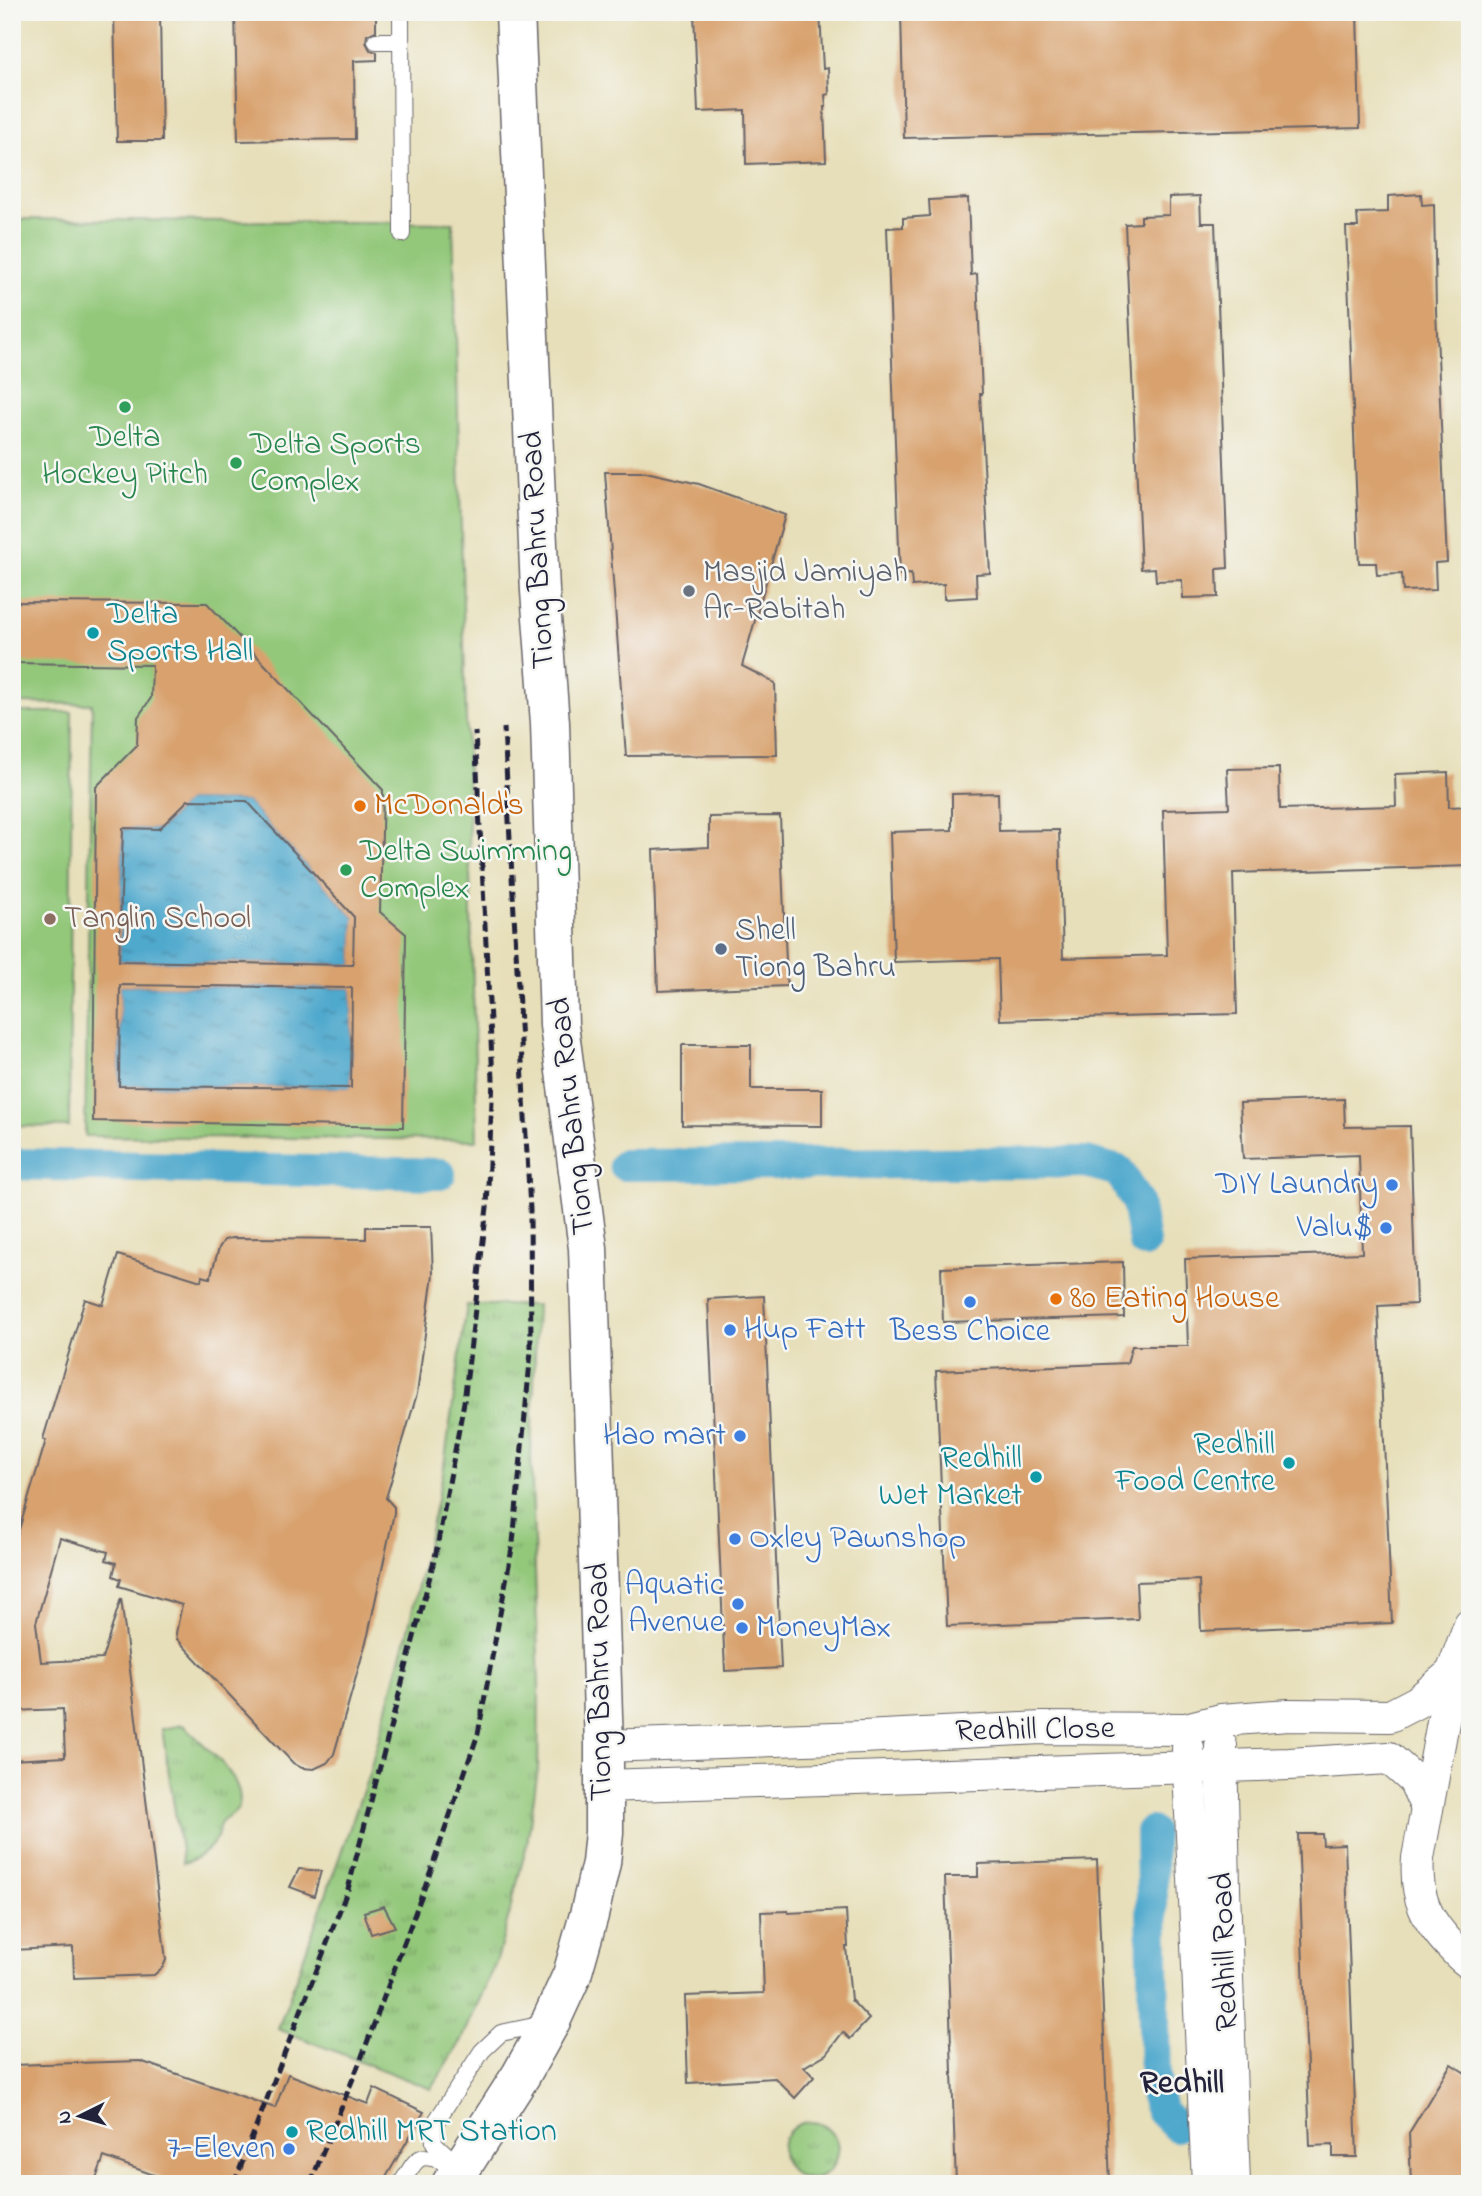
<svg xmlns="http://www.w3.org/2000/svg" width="1482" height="2196" font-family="'Indie Flower',sans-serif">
<defs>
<pattern id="park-tufts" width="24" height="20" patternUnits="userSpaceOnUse" patternTransform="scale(1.75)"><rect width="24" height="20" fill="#93c87a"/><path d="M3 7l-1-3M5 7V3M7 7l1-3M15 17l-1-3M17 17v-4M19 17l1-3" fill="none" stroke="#78a265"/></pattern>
<pattern id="water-ripples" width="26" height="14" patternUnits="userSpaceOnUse" patternTransform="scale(1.75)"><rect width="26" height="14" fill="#4fa9cd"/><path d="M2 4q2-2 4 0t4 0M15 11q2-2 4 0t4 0" fill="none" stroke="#4189a8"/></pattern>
</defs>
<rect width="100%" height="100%" fill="#f6f6f2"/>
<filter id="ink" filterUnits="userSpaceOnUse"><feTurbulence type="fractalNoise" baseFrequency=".0143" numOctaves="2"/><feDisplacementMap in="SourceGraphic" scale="14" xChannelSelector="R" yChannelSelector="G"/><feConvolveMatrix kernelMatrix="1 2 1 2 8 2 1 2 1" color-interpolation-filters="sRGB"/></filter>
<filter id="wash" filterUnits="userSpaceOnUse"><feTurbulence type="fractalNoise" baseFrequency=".00686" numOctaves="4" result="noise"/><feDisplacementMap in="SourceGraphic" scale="28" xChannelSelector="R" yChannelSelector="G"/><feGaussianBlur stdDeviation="1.57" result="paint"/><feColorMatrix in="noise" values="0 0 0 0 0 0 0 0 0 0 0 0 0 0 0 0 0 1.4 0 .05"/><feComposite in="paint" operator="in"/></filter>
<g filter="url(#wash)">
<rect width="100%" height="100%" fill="#e7dfb9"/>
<g fill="#93c87a" stroke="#5a755a" stroke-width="2">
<polygon points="12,219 453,223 477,1140 85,1136 92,704 12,703"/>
<polygon points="12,712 72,712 69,1127 12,1126"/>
</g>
<g fill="url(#park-tufts)" stroke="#5a755a" stroke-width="2">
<polygon points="467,1305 537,1305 531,1454 539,1687 538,1769 527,1844 498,1957 462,2040 431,2089 278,2029 369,1774 408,1630 443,1473"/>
<path d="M183,1725C200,1742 250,1780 238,1808C235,1816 223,1817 219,1826C218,1831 219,1832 217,1837C211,1849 196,1860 183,1863L162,1729Z"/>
<circle cx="810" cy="2150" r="28"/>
</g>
<g fill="url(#water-ripples)" stroke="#386684" stroke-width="2">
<polygon points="188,800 247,801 354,917 353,965 119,961 123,828 159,829"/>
<polygon points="120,985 352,988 351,1088 119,1086"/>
</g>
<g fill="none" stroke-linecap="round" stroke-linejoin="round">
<g stroke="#4fa9cd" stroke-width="32">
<polyline points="12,1164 440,1174"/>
<polyline points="625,1165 1086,1162 1119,1171 1137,1202 1144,1242"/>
<polyline points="1151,1832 1155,2093 1161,2111 1176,2126"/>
</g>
</g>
<g id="blocks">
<g fill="#d8a16d" fill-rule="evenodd">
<polygon points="114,12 160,12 162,141 117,141"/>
<polygon points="235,12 376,12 376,31 367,35 366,42 370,50 377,52 377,60 354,61 355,139 238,141"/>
<polygon points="694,12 820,12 823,69 828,68 829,94 825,95 826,107 824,107 826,161 746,164 745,110 698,112"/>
<polygon points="901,12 1357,12 1360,128 904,138"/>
<polygon points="1421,194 1422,205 1434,204 1436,310 1447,562 1435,563 1436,590 1403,591 1402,574 1377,575 1376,563 1359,563 1346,227 1358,227 1357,213 1388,212 1388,196"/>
<polygon points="1200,196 1201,223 1215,223 1228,568 1217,569 1218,597 1183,598 1182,580 1156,581 1155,568 1141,569 1125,224 1141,223 1141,216 1169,215 1169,197"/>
<polygon points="968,198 971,275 977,274 982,394 980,394 990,573 976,574 977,597 944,599 944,584 912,586 911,574 900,575 887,228 903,227 903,218 930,216 929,200"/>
<polygon points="605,472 646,472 699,484 785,515 742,666 775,683 777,755 626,756"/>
<path d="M12,602L207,603L383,790L380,912L406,934L403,1127L93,1121L96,787L137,745L138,717L151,698L152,665L12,663ZM188,800L247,801L354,917L353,965L119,961L123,828L159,829ZM120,985L352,988L351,1088L119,1086Z"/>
<polygon points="1279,768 1280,809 1396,806 1395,774 1448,772 1449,807 1470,806 1470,866 1233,873 1237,1014 1000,1020 998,959 894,962 890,832 952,830 952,794 998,793 999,831 1059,830 1063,958 1167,955 1163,810 1229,808 1227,769"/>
<polygon points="780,816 787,986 658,991 653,850 709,847 709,817"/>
<polygon points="682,1045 751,1045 751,1089 822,1089 822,1126 682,1125"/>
<polygon points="1344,1099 1345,1127 1410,1126 1416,1304 1378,1306 1392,1623 1201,1631 1199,1580 1136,1582 1138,1619 947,1626 936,1371 1127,1363 1132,1346 1188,1346 1185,1259 1362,1253 1359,1155 1243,1159 1240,1103"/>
<polygon points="366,1227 431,1227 433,1274 417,1394 386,1498 394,1507 394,1513 368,1635 334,1754 327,1763 314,1769 302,1768 293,1763 177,1639 176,1633 182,1605 119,1586 121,1579 113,1576 116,1563 106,1560 108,1552 60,1538 36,1623 41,1662 102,1659 121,1598 166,1960 163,1967 154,1975 74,1978 73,1947 12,1950 12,1760 65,1757 63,1709 12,1711 12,1553 46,1440 43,1439 85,1299 103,1305 118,1255 201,1281 202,1276 210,1278 219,1248 224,1240 232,1238 366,1239"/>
<polygon points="1123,1262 1124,1317 943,1322 941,1268"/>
<polygon points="764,1296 781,1668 725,1671 708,1299"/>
<polygon points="1298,1834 1322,1834 1323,1845 1345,1844 1357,2157 1333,2157 1333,2145 1310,2146"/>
<polygon points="1097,1860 1110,2184 956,2184 945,1877 978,1877 978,1864"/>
<polygon points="299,1869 321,1871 314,1896 290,1887"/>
<polygon points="384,1906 395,1927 371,1934 364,1912"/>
<polygon points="846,1910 848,1947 846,1947 851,2000 869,2019 850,2039 843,2032 826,2054 804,2067 814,2077 795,2098 775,2078 688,2083 685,1996 764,1993 761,1912 788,1911 788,1913"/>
<polygon points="140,2061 275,2108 288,2074 368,2104 374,2088 424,2112 382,2184 179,2184 104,2157 94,2184 12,2184 12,2065"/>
<polygon points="1451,2064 1470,2076 1470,2184 1411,2184 1409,2133"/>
</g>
</g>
</g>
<g filter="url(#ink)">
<use href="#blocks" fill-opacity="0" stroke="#676467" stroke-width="2"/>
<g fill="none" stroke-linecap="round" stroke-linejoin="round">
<g stroke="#676467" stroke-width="18">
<g id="lane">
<polyline points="401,12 402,234"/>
<polyline points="376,41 401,41"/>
<polyline points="461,2168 434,2143 433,2126 482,2051 501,2033 544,2024"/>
<path d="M401,2184C418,2156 418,2151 450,2164"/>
</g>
</g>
<g stroke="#676467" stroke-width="34">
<g id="street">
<path d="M1470,1624L1452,1673L1418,1858C1415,1898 1426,1920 1453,1948C1459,1954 1463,1959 1470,1963"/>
<polyline points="604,1746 863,1737 1041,1728 1186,1729 1221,1720 1289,1715 1390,1716 1417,1702 1452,1673"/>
<polyline points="1221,1746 1224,1888 1234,2184"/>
<polyline points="1188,1748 1208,2184"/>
<polyline points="604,1786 1289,1764 1389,1758 1414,1780 1427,1808"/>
</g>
</g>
<g stroke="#676467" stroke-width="41">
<polyline id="secondary" points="451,2184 521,2075 550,2023 572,1975 589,1915 601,1863 604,1832 604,1746 588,1248 559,1025 550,723 540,591 515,12"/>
</g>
<use href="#lane" stroke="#fff" stroke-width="16"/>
<use href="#street" stroke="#fff" stroke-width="32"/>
<use href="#secondary" stroke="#fff" stroke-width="38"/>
<g stroke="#22223b" stroke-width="5" stroke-dasharray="10 5" stroke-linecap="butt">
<polyline points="234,2184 348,1889 436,1553 464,1402 487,1207 493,1079 475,732"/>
<polyline points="310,2184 361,2059 431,1870 478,1734 513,1543 531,1351 530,1210 504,728"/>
</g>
</g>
</g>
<g fill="#2e9e5b" stroke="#f6f6f2" stroke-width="2.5">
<circle cx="125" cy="407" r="7"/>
<circle cx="236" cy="463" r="7"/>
<circle cx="346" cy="870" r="7"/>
</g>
<circle fill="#6b7280" stroke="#f6f6f2" stroke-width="2.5" cx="689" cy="591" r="7"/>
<g fill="#0f9aa8" stroke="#f6f6f2" stroke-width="2.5">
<circle cx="93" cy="633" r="7"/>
<circle cx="1289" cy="1463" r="7"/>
<circle cx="1036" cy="1477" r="7"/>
<circle cx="292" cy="2132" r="7"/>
</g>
<g fill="#e8710a" stroke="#f6f6f2" stroke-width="2.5">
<circle cx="360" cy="806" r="7"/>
<circle cx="1056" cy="1299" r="7"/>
</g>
<circle fill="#8d6e63" stroke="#f6f6f2" stroke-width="2.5" cx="50" cy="919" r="7"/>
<circle fill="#5c6f8a" stroke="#f6f6f2" stroke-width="2.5" cx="721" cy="949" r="7"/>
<g fill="#3f7fe0" stroke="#f6f6f2" stroke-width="2.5">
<circle cx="1392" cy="1185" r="7"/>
<circle cx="1386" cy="1228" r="7"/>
<circle cx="970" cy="1302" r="7"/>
<circle cx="730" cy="1330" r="7"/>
<circle cx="740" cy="1436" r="7"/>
<circle cx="735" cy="1539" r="7"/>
<circle cx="738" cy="1604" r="7"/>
<circle cx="742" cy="1628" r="7"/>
<circle cx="289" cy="2149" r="7"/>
</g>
<g text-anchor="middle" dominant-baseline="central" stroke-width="5" stroke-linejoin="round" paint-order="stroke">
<g font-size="32" fill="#27864d" stroke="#f6f6f2" text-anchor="start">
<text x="125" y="438" text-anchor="middle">Delta<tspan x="125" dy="37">Hockey Pitch</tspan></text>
<text x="250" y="445">Delta Sports<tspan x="250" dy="37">Complex</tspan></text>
<text x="360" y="852">Delta Swimming<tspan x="360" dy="37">Complex</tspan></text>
</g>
<g font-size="32" fill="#22223b" stroke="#f6f6f2">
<text transform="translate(539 550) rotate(-93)">Tiong Bahru Road</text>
<text transform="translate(573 1116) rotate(-96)">Tiong Bahru Road</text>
<text transform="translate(601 1682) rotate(-91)">Tiong Bahru Road</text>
<text transform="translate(1035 1731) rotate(-1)">Redhill Close</text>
<text transform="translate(1226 1952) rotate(-92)">Redhill Road</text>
</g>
<g font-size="32" fill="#5b616d" stroke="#f6f6f2" text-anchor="start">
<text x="703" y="573">Masjid Jamiyah<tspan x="703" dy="37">Ar-Rabitah</tspan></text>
</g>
<g font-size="32" fill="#0d838f" stroke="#f6f6f2" text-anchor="start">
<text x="107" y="615">Delta<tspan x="107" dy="37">Sports Hall</tspan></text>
<text x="1275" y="1445" text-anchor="end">Redhill<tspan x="1275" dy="37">Food Centre</tspan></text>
<text x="1022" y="1459" text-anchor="end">Redhill<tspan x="1022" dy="37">Wet Market</tspan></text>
<text x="306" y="2132">Redhill MRT Station</text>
</g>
<g font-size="32" fill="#c56008" stroke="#f6f6f2" text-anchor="start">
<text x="374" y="806">McDonald's</text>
<text x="1070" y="1299">80 Eating House</text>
</g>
<g font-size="32" fill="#785e54" stroke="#f6f6f2" text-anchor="start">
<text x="64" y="919">Tanglin School</text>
</g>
<g font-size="32" fill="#4e5e75" stroke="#f6f6f2" text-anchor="start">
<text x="735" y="931">Shell<tspan x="735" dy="37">Tiong Bahru</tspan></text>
</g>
<g font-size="32" fill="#366cbe" stroke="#f6f6f2" text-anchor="end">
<text x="1378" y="1185">DIY Laundry</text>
<text x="1372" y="1228">Valu$</text>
<text x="744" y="1330" text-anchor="start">Hup Fatt</text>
<text x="970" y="1332" text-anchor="middle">Bess Choice</text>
<text x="726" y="1436">Hao mart</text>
<text x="749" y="1539" text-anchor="start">Oxley Pawnshop</text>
<text x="724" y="1586">Aquatic<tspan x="724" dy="37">Avenue</tspan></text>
<text x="756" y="1628" text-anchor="start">MoneyMax</text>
<text x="275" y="2149">7-Eleven</text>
</g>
<g font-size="33" font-weight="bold" fill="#22223b" stroke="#f6f6f2">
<text x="1182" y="2084">Redhill</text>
</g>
</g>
<rect width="1482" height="2196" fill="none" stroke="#f6f6f2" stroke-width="42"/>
<g transform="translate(80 2116) rotate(265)" stroke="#f6f6f2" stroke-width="5" paint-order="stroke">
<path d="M0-5L12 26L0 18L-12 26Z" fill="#22223b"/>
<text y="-10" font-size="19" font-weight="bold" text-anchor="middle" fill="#22223b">N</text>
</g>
</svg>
